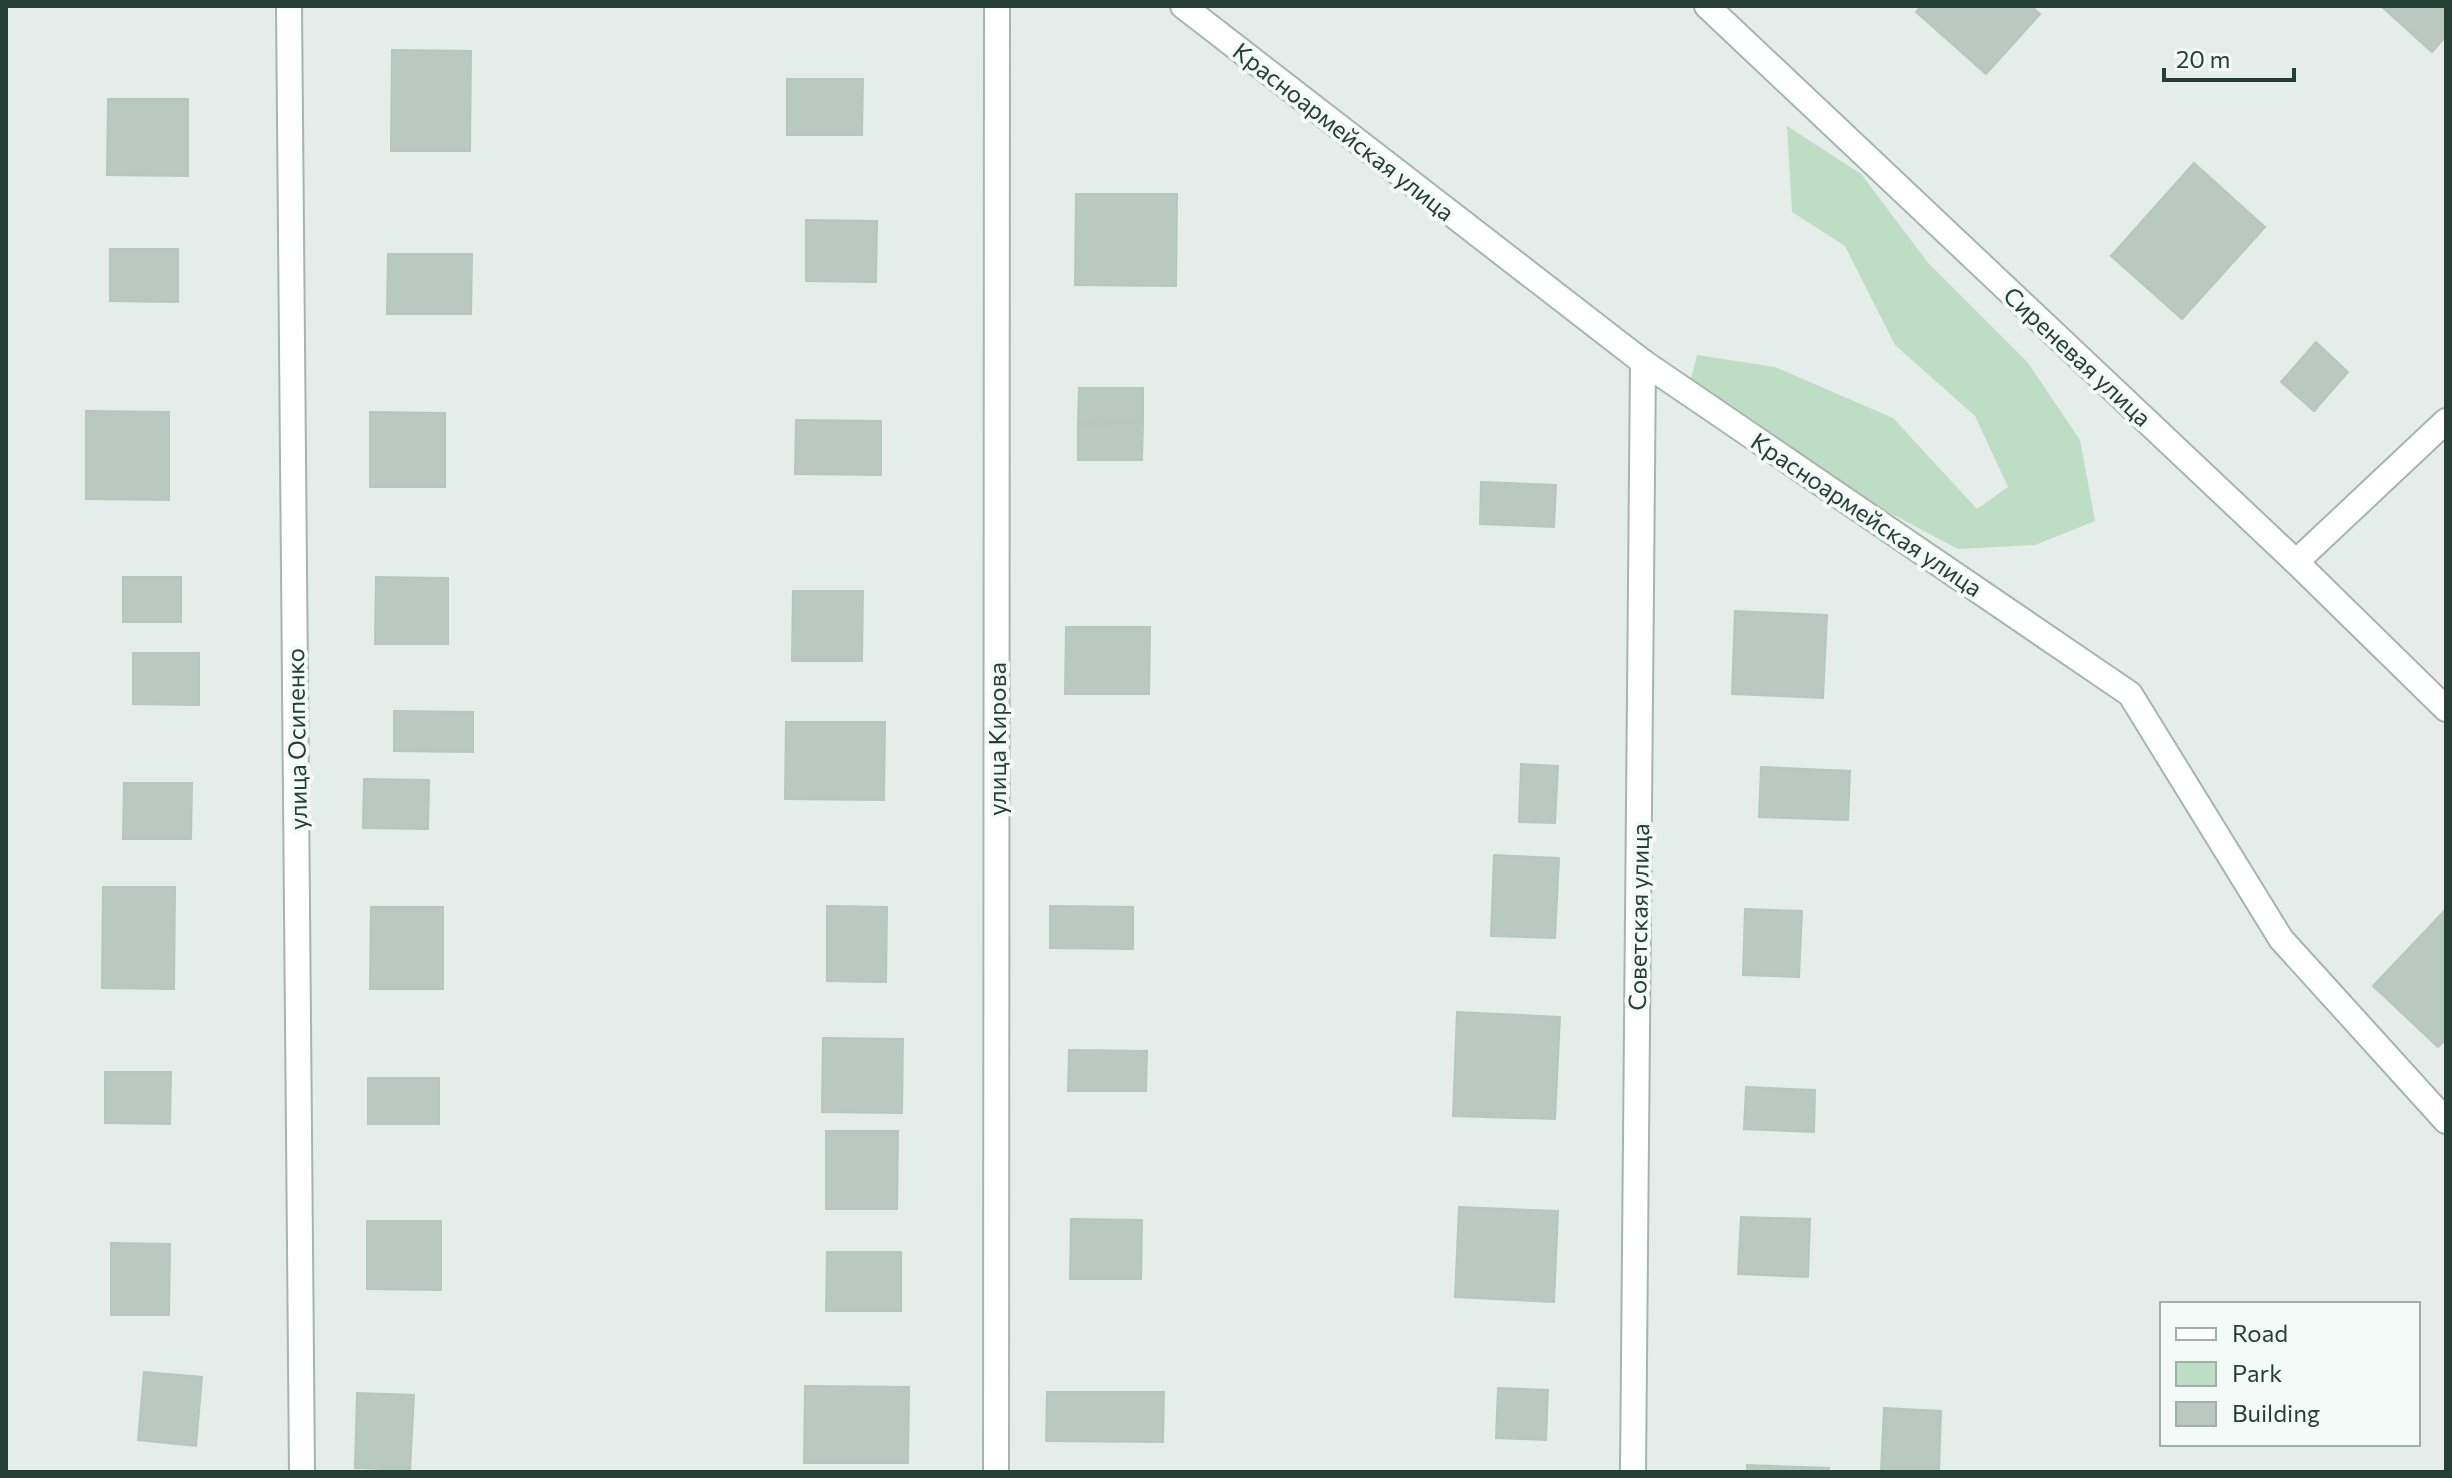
<svg xmlns="http://www.w3.org/2000/svg" width="2452" height="1478" font-family="Commissioner,sans-serif">
<rect width="100%" height="100%" fill="#e4ede9"/>
<polygon fill="#bddec4" points="1787,126 1861,174 1929,264 2028,363 2080,440 2095,521 2035,545 1958,549 1796,463 1689,386 1697,355 1775,367 1893,418 1977,509 2008,487 1975,416 1895,345 1845,246 1792,212"/>
<g fill="#b9c8c1" stroke="#b6c7bf" stroke-width="2">
<polygon points="1921,6 2031,6 2040,14 1986,74 1916,12"/>
<polygon points="2381,6 2446,6 2446,36 2432,52"/>
<polygon points="392,50 471,51 470,151 391,151"/>
<polygon points="787,79 863,79 862,135 787,135"/>
<polygon points="108,99 188,99 188,176 107,175"/>
<polygon points="2194,163 2265,227 2182,319 2111,256"/>
<polygon points="1076,194 1177,194 1176,286 1075,285"/>
<polygon points="806,220 877,221 876,282 806,281"/>
<polygon points="110,249 178,249 178,302 110,301"/>
<polygon points="388,254 472,254 471,314 387,314"/>
<polygon points="2316,342 2348,372 2314,411 2281,382"/>
<polygon points="1079,388 1143,388 1143,423 1078,424"/>
<polygon points="86,411 169,412 169,500 86,499"/>
<polygon points="370,412 445,413 445,487 370,487"/>
<polygon points="796,420 881,421 881,475 795,474"/>
<polygon points="1143,423 1142,460 1078,460 1078,424"/>
<polygon points="1481,482 1556,485 1554,527 1480,524"/>
<rect x="123" y="577" width="58" height="45"/>
<polygon points="376,577 448,578 448,644 375,644"/>
<polygon points="793,591 863,591 862,661 792,661"/>
<polygon points="1735,611 1827,615 1823,698 1732,694"/>
<polygon points="1066,627 1150,627 1149,694 1065,694"/>
<polygon points="133,653 199,653 199,705 133,704"/>
<polygon points="394,711 473,712 473,752 394,751"/>
<polygon points="786,722 885,722 884,800 785,799"/>
<polygon points="1521,764 1558,766 1555,823 1519,822"/>
<polygon points="1761,767 1850,771 1848,820 1759,817"/>
<polygon points="364,779 429,780 428,829 363,828"/>
<polygon points="124,783 192,783 191,839 123,839"/>
<polygon points="1494,855 1559,858 1555,938 1491,936"/>
<polygon points="103,887 175,887 174,989 102,988"/>
<polygon points="827,906 887,907 886,982 827,981"/>
<polygon points="1050,906 1133,907 1133,949 1050,948"/>
<polygon points="371,907 443,907 443,989 370,989"/>
<polygon points="1745,909 1802,911 1799,977 1743,975"/>
<polygon points="2446,909 2446,1039 2438,1047 2373,986"/>
<polygon points="1457,1012 1560,1017 1555,1119 1453,1116"/>
<polygon points="823,1038 903,1039 902,1113 822,1112"/>
<polygon points="1069,1050 1147,1051 1146,1091 1068,1091"/>
<polygon points="105,1072 171,1072 170,1124 105,1123"/>
<rect x="368" y="1078" width="71" height="46"/>
<polygon points="1746,1087 1815,1090 1814,1132 1744,1129"/>
<polygon points="826,1131 898,1131 897,1209 826,1209"/>
<polygon points="1459,1207 1558,1211 1554,1302 1455,1297"/>
<polygon points="1741,1217 1810,1219 1808,1277 1738,1274"/>
<polygon points="1071,1219 1142,1220 1141,1279 1070,1279"/>
<polygon points="367,1221 441,1221 441,1290 367,1289"/>
<polygon points="111,1243 170,1244 169,1315 111,1315"/>
<polygon points="827,1252 901,1252 901,1311 826,1311"/>
<polygon points="144,1372 202,1377 196,1446 138,1440"/>
<polygon points="805,1386 909,1387 908,1463 804,1463"/>
<polygon points="1498,1388 1548,1390 1546,1440 1496,1438"/>
<polygon points="1047,1392 1164,1392 1163,1442 1046,1441"/>
<polygon points="357,1393 414,1395 410,1470 355,1468"/>
<polygon points="1884,1408 1941,1411 1939,1472 1881,1472"/>
<polygon points="1747,1465 1829,1468 1828,1472 1747,1472"/>
</g>
<g fill="none" stroke-linecap="round" stroke-linejoin="round">
<g stroke="#a6b5b0" stroke-width="28">
<g id="minor">
<polyline points="289,6 302,1472"/>
<polyline points="1183,6 1643,362 2130,694 2281,939 2446,1121"/>
<polyline points="1707,6 2296,562 2446,709"/>
<polyline points="2296,562 2446,421"/>
<polyline points="996,1472 997,6"/>
<polyline points="1633,1472 1643,362"/>
</g>
</g>
<use href="#minor" stroke="#fff" stroke-width="24"/>
</g>
<g text-anchor="middle" dominant-baseline="central" stroke-width="8" stroke-linejoin="round" paint-order="stroke">
<g font-size="24" fill="#233f36" stroke="#f4faf7">
<text transform="translate(1344 131) rotate(38)">Красноармейская улица</text>
<text transform="translate(2078 356) rotate(43)">Сиреневая улица</text>
<text transform="translate(1867 514) rotate(34)">Красноармейская улица</text>
<text transform="translate(296 739) rotate(-91)">улица Осипенко</text>
<text transform="translate(996 739) rotate(-90)">улица Кирова</text>
<text transform="translate(1638 917) rotate(-89)">Советская улица</text>
</g>
</g>
<rect width="2452" height="1478" fill="none" stroke="#233f36" stroke-width="16"/>
<rect x="2160" y="1302" width="260" height="144" fill="#f4faf7" stroke="#a0afaa" stroke-width="2"/>
<rect x="2176" y="1328" width="40" height="12" fill="#ffffff" stroke="#a0afaa" stroke-width="2"/>
<text x="2232" y="1342" font-size="24" fill="#233f36">Road</text>
<rect x="2176" y="1362" width="40" height="24" fill="#bddec4" stroke="#a0afaa" stroke-width="2"/>
<text x="2232" y="1382" font-size="24" fill="#233f36">Park</text>
<rect x="2176" y="1402" width="40" height="24" fill="#b9c8c1" stroke="#a0afaa" stroke-width="2"/>
<text x="2232" y="1422" font-size="24" fill="#233f36">Building</text>
<path d="M2164 68v12h130v-12" fill="none" stroke="#233f36" stroke-width="4"/>
<text x="2176" y="68" font-size="24" fill="#233f36" stroke="#f4faf7" stroke-width="6" paint-order="stroke">20 m</text>
</svg>
